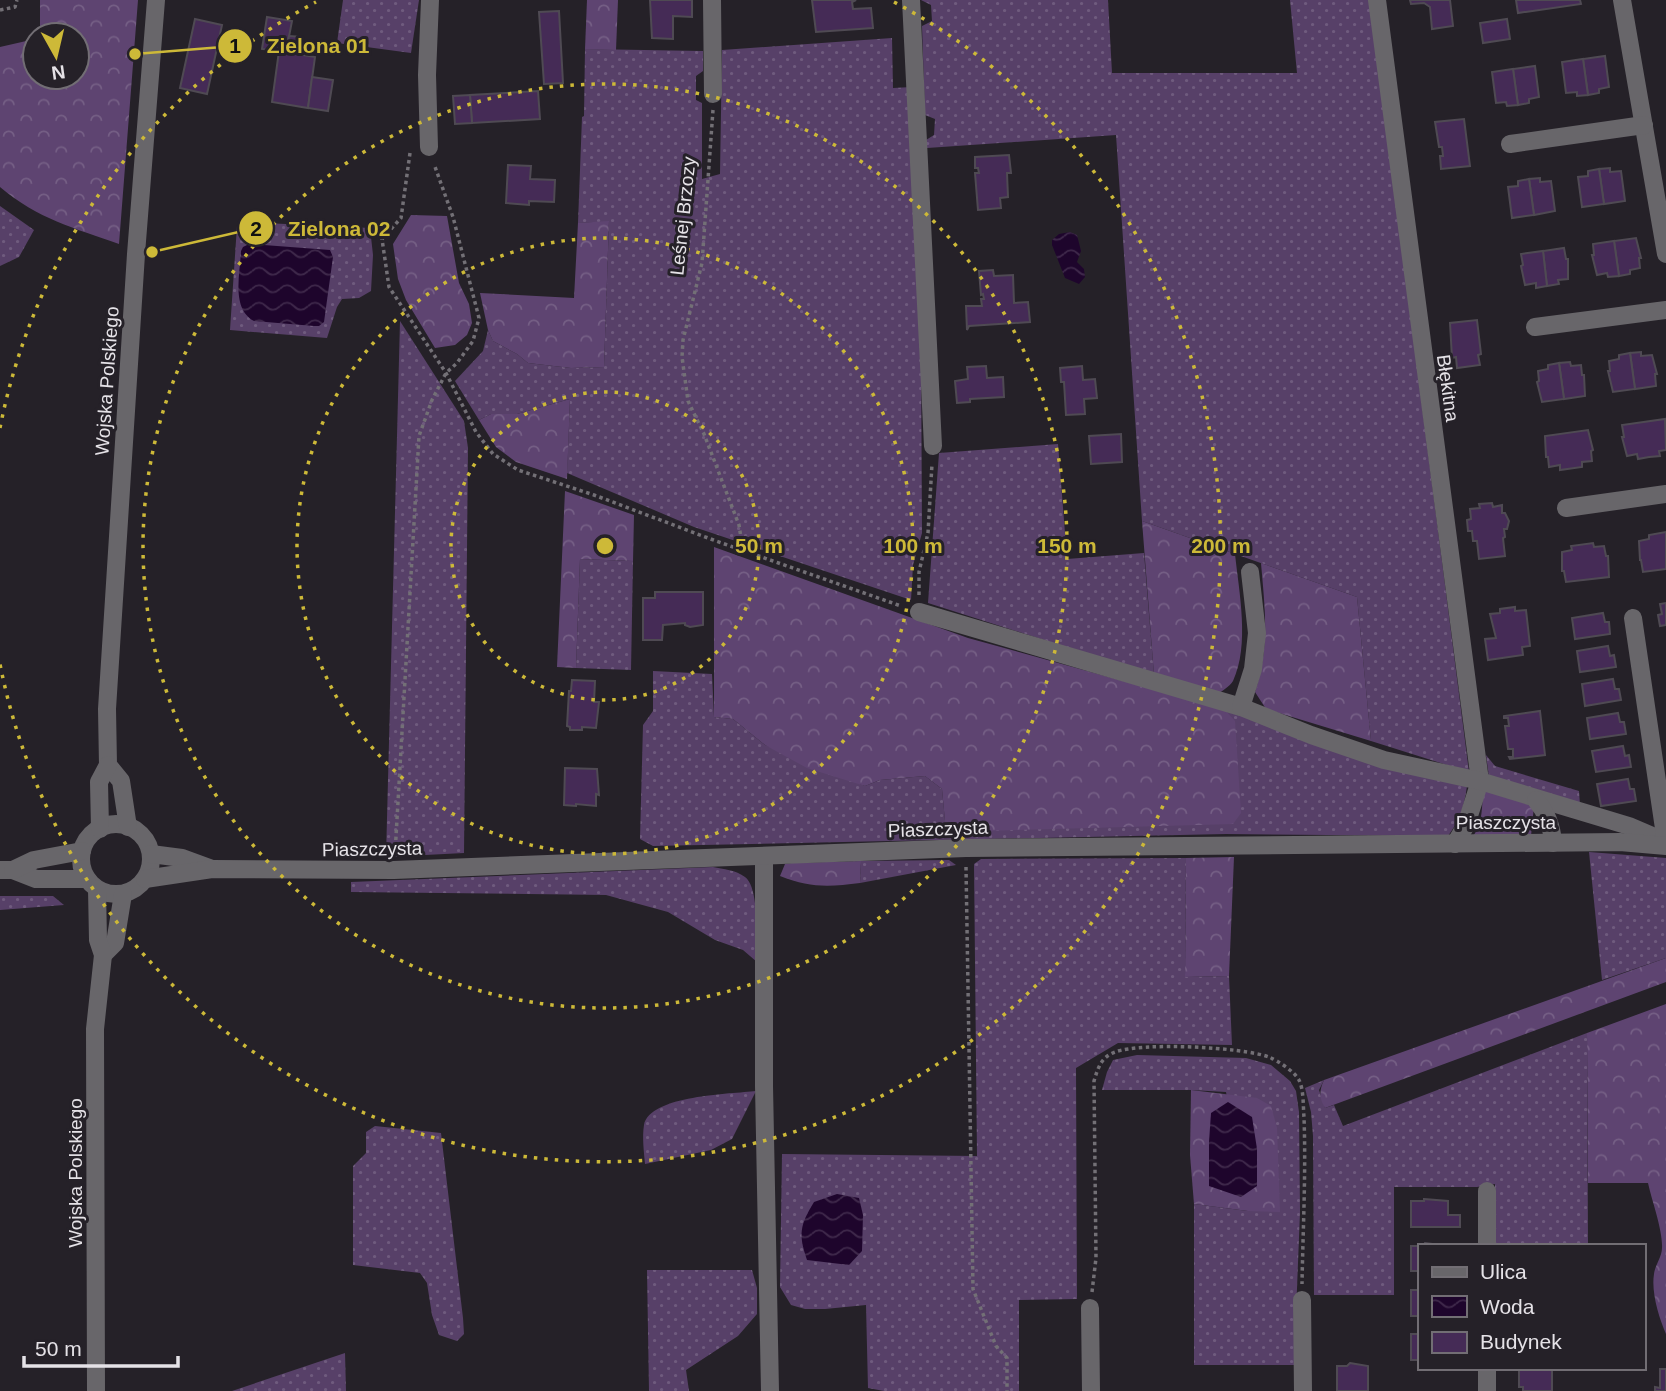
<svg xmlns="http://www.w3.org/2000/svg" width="1666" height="1391" font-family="Helvetica,sans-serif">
<defs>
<pattern id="grass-dots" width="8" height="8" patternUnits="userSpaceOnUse" patternTransform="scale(1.75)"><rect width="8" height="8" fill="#574068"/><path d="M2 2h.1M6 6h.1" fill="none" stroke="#6f5b7e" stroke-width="1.8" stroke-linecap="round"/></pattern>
<pattern id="forest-crowns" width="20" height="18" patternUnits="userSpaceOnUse" patternTransform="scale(1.75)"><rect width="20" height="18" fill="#5e4471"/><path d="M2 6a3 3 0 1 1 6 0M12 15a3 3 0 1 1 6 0" fill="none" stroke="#755f85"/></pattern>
<pattern id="water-waves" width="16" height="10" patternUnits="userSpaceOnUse" patternTransform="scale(1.75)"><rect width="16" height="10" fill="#1e052c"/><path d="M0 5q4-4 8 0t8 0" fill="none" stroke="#3f294b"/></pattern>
</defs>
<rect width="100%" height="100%" fill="#252128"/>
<g fill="url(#grass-dots)">
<polygon points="343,0 419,0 411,53 337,43"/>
<polygon points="921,0 1108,0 1112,73 1297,73 1290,0 1370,0 1469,772 1371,741 1357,597 1142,521 1116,135 927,148 926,140 934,135 935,119 925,115 922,26 932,21 931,5"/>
<polygon points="892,38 893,88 912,87 921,343 922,533 913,565 911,600 694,527 567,473 570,399 517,414 491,414 479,420 455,381 483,351 488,330 493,341 517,354 528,363 571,368 604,367 609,222 578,223 582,117 584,116 585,49 703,51 703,71 696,76 696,100 702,103 702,179 720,174 722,50"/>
<polygon points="0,206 34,230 19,257 0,266"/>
<polygon points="241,222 370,228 373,255 371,291 359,298 342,299 337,307 327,338 230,330 237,226"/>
<polygon points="400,321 464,421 468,448 464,853 386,857"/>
<polygon points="1058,444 1067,559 1144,553 1154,675 928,603 939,453"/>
<polygon points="580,559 633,561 631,670 576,668"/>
<path d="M653,671L712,674L714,717L733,719L765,745L865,786L880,780L925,776L942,789L946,831L1224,709L1467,786C1464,807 1460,820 1448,836L1226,834L653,846L640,839L643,725L653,711Z"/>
<polygon points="1486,755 1495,766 1579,791 1580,805 1489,777"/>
<polygon points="1589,852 1666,858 1666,958 1602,980"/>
<polygon points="1186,858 1185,977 1229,976 1232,1045 1118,1043 1076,1068 1077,1299 1019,1300 1019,1391 884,1391 868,1388 866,1305 825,1309 805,1309 791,1305 780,1287 782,1154 977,1156 974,864 981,859"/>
<polygon points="949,860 956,865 860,883 861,861"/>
<path d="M713,867C723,869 736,870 745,877C760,888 756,943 757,962L743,950L715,940L668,912L606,895L351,892V882Z"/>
<polygon points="0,896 53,896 64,905 0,910"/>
<polygon points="1587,1033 1588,1246 1495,1246 1495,1184 1477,1187 1394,1187 1394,1295 1314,1295 1313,1136 1311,1112 1305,1088 1324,1080 1319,1090 1325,1108 1334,1105 1343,1126"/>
<polygon points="1137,1055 1246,1058 1271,1065 1290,1081 1296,1091 1299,1112 1300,1212 1294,1365 1194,1365 1194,1204 1248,1211 1226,1092 1191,1090 1102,1090 1107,1072 1113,1060"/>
<path d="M756,1091L732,1139L711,1150L645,1164C644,1152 642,1137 644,1125C650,1095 731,1094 756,1091Z"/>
<polygon points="375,1126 441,1133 463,1318 464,1334 457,1341 439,1335 432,1315 427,1283 420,1273 353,1265 353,1166 366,1153 366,1132"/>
<polygon points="647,1270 752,1270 757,1288 757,1314 738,1336 686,1370 689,1391 649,1391"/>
<polygon points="345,1353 346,1391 232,1391"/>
</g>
<g fill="url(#forest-crowns)">
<path d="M40,0H138L119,244C74,228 38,219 0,187V47L35,39V77H77V35H40Z"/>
<polygon points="587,0 618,0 616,50 585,49"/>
<polygon points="411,215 447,216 459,283 469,304 472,323 467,335 455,345 435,348 406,300 398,279 393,244"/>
<polygon points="609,221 604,367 571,368 528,363 517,354 493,341 488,330 480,293 574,298 578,223"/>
<polygon points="570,399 567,479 516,462 496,447 479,420 491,414 517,414"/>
<polygon points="565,491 634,515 633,561 580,559 576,668 557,667"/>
<path d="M1142,521L1235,554C1239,592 1250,645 1233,681C1229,687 1222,691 1216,695L1154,675Z"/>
<polygon points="714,547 968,638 1224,709 1235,721 1241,813 1233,824 946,832 942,789 925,776 880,780 865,786 807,768 765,745 733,719 714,717"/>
<path d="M1261,563L1357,597L1371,741L1266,709L1255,692C1270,646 1265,610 1261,563Z"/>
<path d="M1483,790L1534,806L1531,836H1473C1483,824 1482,805 1483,790Z"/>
<polygon points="1234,857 1229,976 1185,977 1186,858"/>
<path d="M861,861L860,883C829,887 810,888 780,876L785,864L792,863Z"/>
<path d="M1666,958V982L1325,1108C1319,1098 1319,1091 1324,1080Z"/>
<path d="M1666,1004V1334C1659,1318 1651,1292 1654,1274C1655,1265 1662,1257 1662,1248C1663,1231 1652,1201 1648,1183H1588L1587,1033Z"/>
<polygon points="1191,1090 1257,1098 1271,1106 1277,1128 1280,1212 1248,1211 1194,1204 1190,1155"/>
</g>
<g fill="url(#water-waves)">
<polygon points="1070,232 1077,235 1081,251 1077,262 1084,269 1085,277 1079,284 1065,278 1052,245 1052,240 1059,234"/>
<path d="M249,244L330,250L333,257L324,322L319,326H314L254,321C231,309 240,274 241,251L243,247Z"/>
<polygon points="1228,1102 1252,1117 1257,1149 1257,1186 1241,1197 1209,1186 1209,1142 1211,1113"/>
<path d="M837,1194L859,1198L863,1215L862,1251L849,1265L807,1260C798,1234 800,1225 814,1202Z"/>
</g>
<g fill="#452b56" stroke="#4f4a53" stroke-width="2">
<polygon points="650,0 692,0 692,17 673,16 673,39 652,38"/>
<polygon points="812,0 856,0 852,2 853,9 871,8 873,28 816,32"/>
<polygon points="1410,0 1450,0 1453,26 1432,29 1430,7 1424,3 1411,4"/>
<polygon points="1516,0 1580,0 1581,4 1518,13"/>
<polygon points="559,11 563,83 544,84 539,12"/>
<polygon points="267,17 292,21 286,52 262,49"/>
<polygon points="195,19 222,25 207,94 180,88"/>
<polygon points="1507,19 1510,39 1483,43 1480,23"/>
<polygon points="289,36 302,37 300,54 286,52"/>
<polygon points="279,51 315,57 308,108 272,102"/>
<polygon points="1605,56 1609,87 1599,89 1599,93 1588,95 1583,59"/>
<polygon points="1583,59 1588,95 1577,96 1577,92 1566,93 1562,62"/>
<polygon points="1535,66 1539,97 1529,99 1529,103 1518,105 1513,69"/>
<polygon points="1513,69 1518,105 1507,106 1506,102 1496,103 1492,72"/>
<polygon points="312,77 333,80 328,111 308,108"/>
<polygon points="538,91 540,119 472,123 470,95"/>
<polygon points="470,95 472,123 455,124 453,96"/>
<polygon points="1464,119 1470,166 1441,169 1440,156 1443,156 1442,147 1439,147 1435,122"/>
<polygon points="1009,155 1011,173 1007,173 1008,197 1000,198 1001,208 978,210 975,173 979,173 978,168 975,168 975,157"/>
<polygon points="508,165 531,166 530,179 555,180 554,202 529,201 529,205 506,203"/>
<polygon points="1610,168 1610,172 1621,171 1625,201 1604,204 1599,169"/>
<polygon points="1599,169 1604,204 1582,207 1578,177 1588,176 1588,171"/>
<polygon points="1540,178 1540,182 1551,181 1555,211 1534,215 1529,179"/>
<polygon points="1529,179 1534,215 1512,218 1508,187 1518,186 1518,181"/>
<polygon points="1636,238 1641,258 1639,258 1640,268 1630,270 1630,274 1619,276 1614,241"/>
<polygon points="1614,241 1619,276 1608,277 1607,273 1597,275 1592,255 1594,255 1593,244"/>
<polygon points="1564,248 1566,259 1568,259 1568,279 1558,280 1559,284 1547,286 1543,251"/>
<polygon points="1543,251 1547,286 1536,288 1536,283 1525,285 1521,266 1523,265 1521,254"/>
<polygon points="993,270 994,276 1013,275 1014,303 1028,302 1030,322 969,326 967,330 966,306 982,306 981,299 984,299 983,294 981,295 979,271"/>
<polygon points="1477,320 1481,354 1478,355 1480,365 1457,368 1456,357 1452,358 1450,323"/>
<polygon points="1641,352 1641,356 1652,355 1657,374 1655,374 1656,386 1635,389 1630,353"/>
<polygon points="1630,353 1635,389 1613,392 1608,371 1610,371 1609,361 1619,359 1619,355"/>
<polygon points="1570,362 1571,366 1581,365 1582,375 1584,375 1585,396 1564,399 1559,363"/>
<polygon points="1559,363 1564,399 1542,402 1537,382 1539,381 1538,371 1548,369 1548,365"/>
<polygon points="986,366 987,378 1003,377 1004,397 970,399 970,402 957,403 955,381 968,379 967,367"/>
<polygon points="1082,366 1083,380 1095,379 1097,398 1084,399 1085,414 1066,415 1064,382 1061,382 1060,368"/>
<polygon points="1665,419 1666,450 1659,451 1660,456 1649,457 1638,459 1637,454 1627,456 1622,437 1624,437 1622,425"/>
<polygon points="1588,430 1593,450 1591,451 1592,461 1582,462 1582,467 1560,470 1560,465 1549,467 1548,457 1546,457 1545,436"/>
<polygon points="1121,434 1122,462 1091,464 1089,436"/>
<polygon points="1492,503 1493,507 1502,505 1502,513 1505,513 1509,521 1507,529 1504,529 1505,537 1503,538 1505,556 1479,559 1477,541 1473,541 1472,531 1468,531 1467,520 1471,519 1470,509 1480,508 1479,504"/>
<polygon points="1666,532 1666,569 1643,572 1641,560 1640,560 1639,541 1649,539 1649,535"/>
<polygon points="1593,543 1594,547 1604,546 1606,556 1608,556 1609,577 1566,582 1564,571 1562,571 1562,552 1572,550 1571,546"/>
<polygon points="655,592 703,592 703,625 690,627 685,625 685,623 663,625 662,640 643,640 643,598 655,598"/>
<polygon points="1666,603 1666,625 1660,626 1658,615 1662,614 1660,604"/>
<polygon points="1515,607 1515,611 1526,610 1530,646 1522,647 1523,655 1488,660 1485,639 1496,638 1490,614 1500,613 1500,609"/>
<polygon points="1603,613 1605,622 1609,622 1610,634 1575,639 1572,618"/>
<polygon points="1608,646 1610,656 1614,655 1616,667 1580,672 1577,651"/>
<polygon points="1613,679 1615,689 1619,689 1621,700 1585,706 1582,684"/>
<polygon points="572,680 595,681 594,702 599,702 596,728 582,727 582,730 570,730 570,727 567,726 569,691 571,691"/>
<polygon points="1540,711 1545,755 1510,759 1509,757 1513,757 1513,749 1508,749 1505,726 1509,726 1508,718 1504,718 1504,716"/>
<polygon points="1618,713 1620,722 1624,722 1626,734 1590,739 1587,718"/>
<polygon points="1623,746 1625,756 1629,755 1631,767 1596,772 1592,751"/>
<polygon points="565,768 597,769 599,795 596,794 596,806 576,804 576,806 564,805"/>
<polygon points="1628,779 1630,789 1634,789 1636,801 1601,806 1597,784"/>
<polygon points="1424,1199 1448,1201 1448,1215 1460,1215 1460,1227 1411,1227 1411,1201 1424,1201"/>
<polygon points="1425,1243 1448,1246 1419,1246 1419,1271 1411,1271 1411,1246 1424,1246"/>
<rect x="1411" y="1290" width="8" height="26"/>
<rect x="1411" y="1334" width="8" height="26"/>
<polygon points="1350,1363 1368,1366 1368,1391 1337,1391 1337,1366 1347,1366"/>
<polygon points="1519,1368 1552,1368 1552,1391 1523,1391 1523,1387 1519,1387"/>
<polygon points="1660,1369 1666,1369 1666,1391 1655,1391 1655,1387 1660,1388"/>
</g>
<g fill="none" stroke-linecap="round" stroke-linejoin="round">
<g stroke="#737076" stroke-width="3.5" stroke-dasharray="3.5 3.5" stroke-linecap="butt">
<polyline points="0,10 15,7 17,0"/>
<polyline points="713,110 702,263 683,340 682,357 688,401 704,434 739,525 743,551"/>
<polyline points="410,153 401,218 382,239 389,287 446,373 476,432 493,454 518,470 594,495 716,541 901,606"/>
<polyline points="919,595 919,572 928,533 932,464"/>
<polyline points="395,854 419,436 432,400 446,373 457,363 473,341 479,318 453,217 434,164"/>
<polyline points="966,867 973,1289 996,1346 1007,1358 1007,1391"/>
<path d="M1092,1292L1096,1258L1094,1081C1098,1068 1101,1057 1115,1052C1142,1042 1242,1047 1269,1057C1278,1061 1294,1071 1299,1080C1304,1090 1303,1107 1304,1117C1306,1173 1303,1228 1302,1284"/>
</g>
<g stroke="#68666a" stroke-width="18">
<polyline points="712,0 713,94"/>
<polyline points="911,0 933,446"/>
<polyline points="1377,0 1480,781 1466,825 1455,844"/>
<polyline points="1622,0 1666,254"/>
<polyline points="1510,144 1644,125"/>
<polyline points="429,147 427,75 430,0"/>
<polyline points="1535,327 1666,310"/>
<polyline points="1566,508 1666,494"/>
<polyline points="919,612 1241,707 1311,735 1384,760 1480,781 1629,826 1657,838 1664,843"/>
<polyline points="1633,618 1666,842"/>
<polyline points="1241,707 1253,669 1257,633 1250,572"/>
<path d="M1536,800C1547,813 1552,826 1553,843"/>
<circle cx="116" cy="859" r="35"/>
<polyline points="128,827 121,781 108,765 107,709 136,254 156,0"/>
<polyline points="100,829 99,782 108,765"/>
<polyline points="151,854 182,858 212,869"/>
<polyline points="764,857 764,1086 770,1391"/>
<polyline points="0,870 13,870 36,879 87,879"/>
<polyline points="13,870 34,860 82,851"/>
<polyline points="145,879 212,869 394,870 966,848 1620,842 1666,846"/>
<polyline points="103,955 115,943 123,894"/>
<polyline points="1487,1191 1487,1246"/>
<polyline points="1302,1300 1303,1391"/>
<polyline points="1090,1308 1091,1391"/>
<polyline points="96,1391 95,1029 103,955 98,940 97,889"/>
<polyline points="1487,1391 1487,1368"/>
</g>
</g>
<g fill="none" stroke="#cdb938" stroke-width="3.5" stroke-dasharray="3.5 7">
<circle cx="605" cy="546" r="154"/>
<circle cx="605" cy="546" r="308"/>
<circle cx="605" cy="546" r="462"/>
<path d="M0 428A616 616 0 0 1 316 2M894 2A616 616 0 1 1 0 664"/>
</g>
<g text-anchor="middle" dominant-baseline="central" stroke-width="6" stroke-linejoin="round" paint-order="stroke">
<g font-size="19" fill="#e5e2e7" stroke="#252128">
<text transform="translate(683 216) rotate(-84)">Leśnej Brzozy</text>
<text transform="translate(107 381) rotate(-86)">Wojska Polskiego</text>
<text transform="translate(1448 388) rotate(82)">Błękitna</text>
<text x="1506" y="822">Piaszczysta</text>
<text transform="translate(938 829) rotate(-2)">Piaszczysta</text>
<text transform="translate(372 849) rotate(-1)">Piaszczysta</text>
<text transform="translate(75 1173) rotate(-90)">Wojska Polskiego</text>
</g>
</g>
<circle cx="605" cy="546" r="10" fill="#cdb938" stroke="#252128" stroke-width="3.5"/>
<g font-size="21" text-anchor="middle" font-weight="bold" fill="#cdb938" stroke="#252128" stroke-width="6" stroke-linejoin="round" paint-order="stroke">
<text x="759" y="553">50 m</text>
<text x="913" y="553">100 m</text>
<text x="1067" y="553">150 m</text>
<text x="1221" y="553">200 m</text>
</g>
<path fill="none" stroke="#cdb938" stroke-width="2.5" d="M135 54L235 46M152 252L256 228"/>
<g fill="#cdb938" stroke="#252128" stroke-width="2.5">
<circle cx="135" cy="54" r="7"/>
<circle cx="152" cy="252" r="7"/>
<circle cx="235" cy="46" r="18"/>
<circle cx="256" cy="228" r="18"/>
</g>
<g font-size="21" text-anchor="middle" font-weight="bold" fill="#111">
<text x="235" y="53">1</text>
<text x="256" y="236">2</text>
</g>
<g font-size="21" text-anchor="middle" font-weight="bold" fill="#cdb938" stroke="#252128" stroke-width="6" stroke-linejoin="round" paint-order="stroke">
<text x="318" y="53">Zielona 01</text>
<text x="339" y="236">Zielona 02</text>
</g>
<rect x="1418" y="1244" width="228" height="126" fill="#252128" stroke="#726e74" stroke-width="2"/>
<rect x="1432" y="1267" width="35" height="10" fill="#68666a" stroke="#726e74" stroke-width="2"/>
<text x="1480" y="1279" font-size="21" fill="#e5e2e7">Ulica</text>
<rect x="1432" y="1296" width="35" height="21" fill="url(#water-waves)" stroke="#726e74" stroke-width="2"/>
<text x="1480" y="1314" font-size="21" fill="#e5e2e7">Woda</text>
<rect x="1432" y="1332" width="35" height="21" fill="#452b56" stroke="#726e74" stroke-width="2"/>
<text x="1480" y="1349" font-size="21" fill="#e5e2e7">Budynek</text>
<g transform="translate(56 56) rotate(172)"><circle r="33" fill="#252128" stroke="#726e74" stroke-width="2"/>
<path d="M0-5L12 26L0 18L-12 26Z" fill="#cdb938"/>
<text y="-10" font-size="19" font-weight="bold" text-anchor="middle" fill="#e5e2e7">N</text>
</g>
<path d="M24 1356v10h154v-10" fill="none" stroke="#e5e2e7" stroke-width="3.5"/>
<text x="35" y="1356" font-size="21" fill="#e5e2e7" stroke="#252128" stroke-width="5" paint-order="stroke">50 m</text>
</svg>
